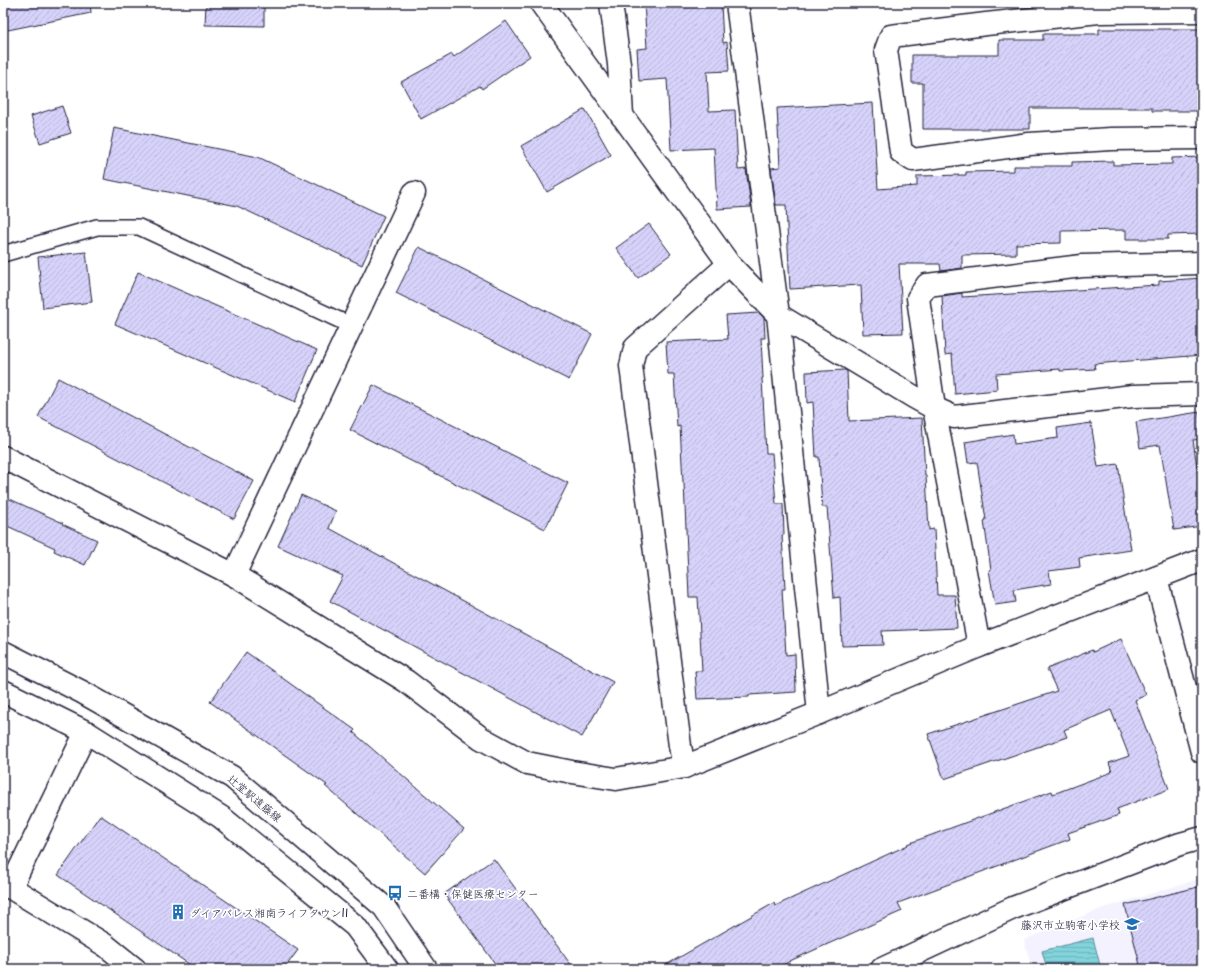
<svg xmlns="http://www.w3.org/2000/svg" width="1205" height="972" font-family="'Playpen Sans','Klee One',sans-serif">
<defs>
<pattern id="water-rules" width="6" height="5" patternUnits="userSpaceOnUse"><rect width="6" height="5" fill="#82d3db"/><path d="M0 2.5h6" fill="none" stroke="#70b5bd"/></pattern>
<pattern id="building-hatch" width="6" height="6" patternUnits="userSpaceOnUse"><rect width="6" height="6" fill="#d7d2fa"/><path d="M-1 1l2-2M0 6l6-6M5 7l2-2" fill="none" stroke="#b8b4d7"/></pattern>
</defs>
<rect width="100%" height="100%" fill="#fff"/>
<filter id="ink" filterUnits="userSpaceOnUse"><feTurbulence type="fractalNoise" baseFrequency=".025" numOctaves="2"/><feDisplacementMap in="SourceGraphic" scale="8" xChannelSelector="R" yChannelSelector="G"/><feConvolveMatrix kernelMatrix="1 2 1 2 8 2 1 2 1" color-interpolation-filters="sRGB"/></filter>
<g filter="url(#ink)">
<polygon fill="#f3f2fe" points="1202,878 1202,969 1032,969 1024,940 1101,909"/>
<polygon fill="url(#water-rules)" stroke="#5c8c9b" points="1093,938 1101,969 1047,969 1042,951"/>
<g fill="url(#building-hatch)" stroke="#22223b">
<polygon points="3,3 90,3 91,13 3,31"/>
<polygon points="206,3 264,3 264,26 205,25"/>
<polygon points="644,3 721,3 723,43 727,42 729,71 707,72 709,111 735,110 738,170 746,169 751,207 717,209 714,148 671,150 667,79 639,81 637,49 647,48"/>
<polygon points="506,21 530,56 482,89 480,86 421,119 401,82 452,54 454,57"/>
<polygon points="1099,29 1202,29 1202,57 1199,57 1199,111 1152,111 1152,108 1030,108 1030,129 923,129 923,83 912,83 912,55 999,55 999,40 1043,40 1043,34 1099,34"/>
<polygon points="873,103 878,189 917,186 917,176 966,175 966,172 1014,171 1014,166 1072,166 1072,162 1113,161 1113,165 1172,164 1172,158 1202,157 1202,234 1168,235 1168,239 1126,239 1126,230 1061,231 1061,243 1016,244 1016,254 962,255 962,268 941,271 940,264 899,264 903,333 863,334 861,285 790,289 786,205 776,205 771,168 780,167 777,108"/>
<polygon points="62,106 71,133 40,143 31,116"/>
<polygon points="585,109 611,155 547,192 521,146"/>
<polygon points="114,128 258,157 384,216 362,265 237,206 104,179"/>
<polygon points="649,224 671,254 638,278 616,248"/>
<polygon points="419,247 592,334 569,380 396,293"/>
<polygon points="86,252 92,302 43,308 38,257"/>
<polygon points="138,272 317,350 295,402 115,324"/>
<polygon points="1202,278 1202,355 1094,364 1095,369 1060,371 1060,369 996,374 997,390 955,394 952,354 945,355 942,296 962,293 962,297 1159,285 1159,281"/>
<polygon points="759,313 764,318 765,338 761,338 763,378 762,378 766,453 772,453 776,504 783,504 784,535 782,535 785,589 782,589 786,655 795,654 796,692 749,695 749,697 697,699 695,671 702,671 698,597 689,597 684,483 683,483 680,426 677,427 674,374 668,374 666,342 728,339 726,315"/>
<polygon points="845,370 847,371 849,421 922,418 925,476 926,476 929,530 934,529 937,595 955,595 957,628 882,631 883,645 842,646 840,597 834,598 827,507 822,507 819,457 816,457 813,402 807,403 806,372"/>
<polygon points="58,378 254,481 234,519 38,417"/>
<polygon points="373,385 568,483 545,529 350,430"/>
<polygon points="1199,412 1202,428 1202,439 1193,440 1202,500 1202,526 1174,530 1160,445 1140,448 1136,422"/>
<polygon points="1091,423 1098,467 1118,464 1131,550 1079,558 1080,567 1049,571 1051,584 1014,590 1016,602 995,605 989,570 991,570 984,521 986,520 977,462 968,463 965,442 1013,434 1014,444 1058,438 1057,428"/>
<polygon points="301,495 336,511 329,528 613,682 582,737 330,601 343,576 278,546"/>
<polygon points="3,496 63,523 62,524 97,540 85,565 54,551 55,548 3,524"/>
<polygon points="1121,639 1146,695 1135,700 1169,789 1117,809 1119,815 1068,833 1070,839 898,903 902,911 792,960 776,969 659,969 774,903 775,906 908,845 907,844 1052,791 1053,794 1112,772 1109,763 1129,756 1111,710 1064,730 1067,737 944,779 928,734 1057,691 1047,669 1092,650 1093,652"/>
<polygon points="246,652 355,730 353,732 464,829 425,873 325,786 327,785 210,702"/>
<polygon points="100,815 298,950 284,969 196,969 58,875"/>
<polygon points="494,859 574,969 499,969 444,894"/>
<polygon points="1202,886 1202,965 1187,969 1141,969 1125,905"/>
</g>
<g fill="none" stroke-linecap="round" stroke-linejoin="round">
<g stroke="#22223b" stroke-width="18">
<polyline id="service" points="3,254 97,227 139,227 352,326"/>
</g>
<g stroke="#22223b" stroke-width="25">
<g id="minor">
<polyline points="541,3 729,264 778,315 914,397 934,408 954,417 1133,396 1202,394"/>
<polyline points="611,3 619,64 622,116"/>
<polyline points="737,3 778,315 819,713"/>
<polyline points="1202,11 1099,12 986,24 891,36 886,50 901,152 913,160 1029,144 1111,139 1202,138"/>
<polyline points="234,575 414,193"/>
<polyline points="979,646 934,408 918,298 927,285 1082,266 1202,263"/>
<polyline points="684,767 680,746 631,366 635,348 729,264"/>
</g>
</g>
<g stroke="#22223b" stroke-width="25">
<g id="tertiary">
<polyline points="3,457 234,575 406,681 481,738 527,763 572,772 616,779 684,767 819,713 979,646 1202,560"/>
<polyline points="1156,578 1202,752"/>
<polyline points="3,652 82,692 232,777 384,907 426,969"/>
<polyline points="3,691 86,732 221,817 355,926 387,969"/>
<polyline points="3,883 105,945 135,969"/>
<polyline points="11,887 86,732"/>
<polyline points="882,969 1013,908 1180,844 1202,838"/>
</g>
</g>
<use href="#service" stroke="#fff" stroke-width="15"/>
<use href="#minor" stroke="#fff" stroke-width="22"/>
<use href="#tertiary" stroke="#fff" stroke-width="22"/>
</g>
</g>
<defs>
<g id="bus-bare" transform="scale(1.2)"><path d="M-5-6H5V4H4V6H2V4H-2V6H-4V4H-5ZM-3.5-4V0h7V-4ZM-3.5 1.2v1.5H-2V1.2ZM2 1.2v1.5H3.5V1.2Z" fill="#1f6fb2" stroke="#fff" stroke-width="2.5" paint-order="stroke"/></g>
<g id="building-bare" transform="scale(1.2)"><path d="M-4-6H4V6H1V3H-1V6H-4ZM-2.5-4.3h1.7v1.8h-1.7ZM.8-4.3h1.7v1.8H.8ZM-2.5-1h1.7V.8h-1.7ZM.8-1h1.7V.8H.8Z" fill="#1f6fb2" stroke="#fff" stroke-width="2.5" paint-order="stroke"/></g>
<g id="school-bare" transform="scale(1.2)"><path d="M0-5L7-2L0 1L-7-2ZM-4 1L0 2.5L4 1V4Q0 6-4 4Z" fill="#1f6fb2" stroke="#fff" stroke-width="2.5" paint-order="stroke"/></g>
</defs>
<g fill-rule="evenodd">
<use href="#bus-bare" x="395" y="893"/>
<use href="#building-bare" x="178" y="912"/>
<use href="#school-bare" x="1132" y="924"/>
</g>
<g text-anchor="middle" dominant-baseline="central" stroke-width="3.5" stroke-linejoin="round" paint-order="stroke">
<g font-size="11" fill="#22223b" stroke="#fff">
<text transform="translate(255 798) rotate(40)">辻堂駅遠藤線</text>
</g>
<g font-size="11" fill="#22223b" stroke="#fff" text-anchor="start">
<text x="407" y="893">二番構・保健医療センター</text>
<text x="190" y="912">ダイアパレス湘南ライフタウンII</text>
<text x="1120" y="924" text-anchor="end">藤沢市立駒寄小学校</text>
</g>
</g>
<rect width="1205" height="972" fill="none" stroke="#fff" stroke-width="16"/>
<rect x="8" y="8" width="1189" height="956" fill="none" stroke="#22223b" stroke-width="1.5" filter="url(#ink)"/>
</svg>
